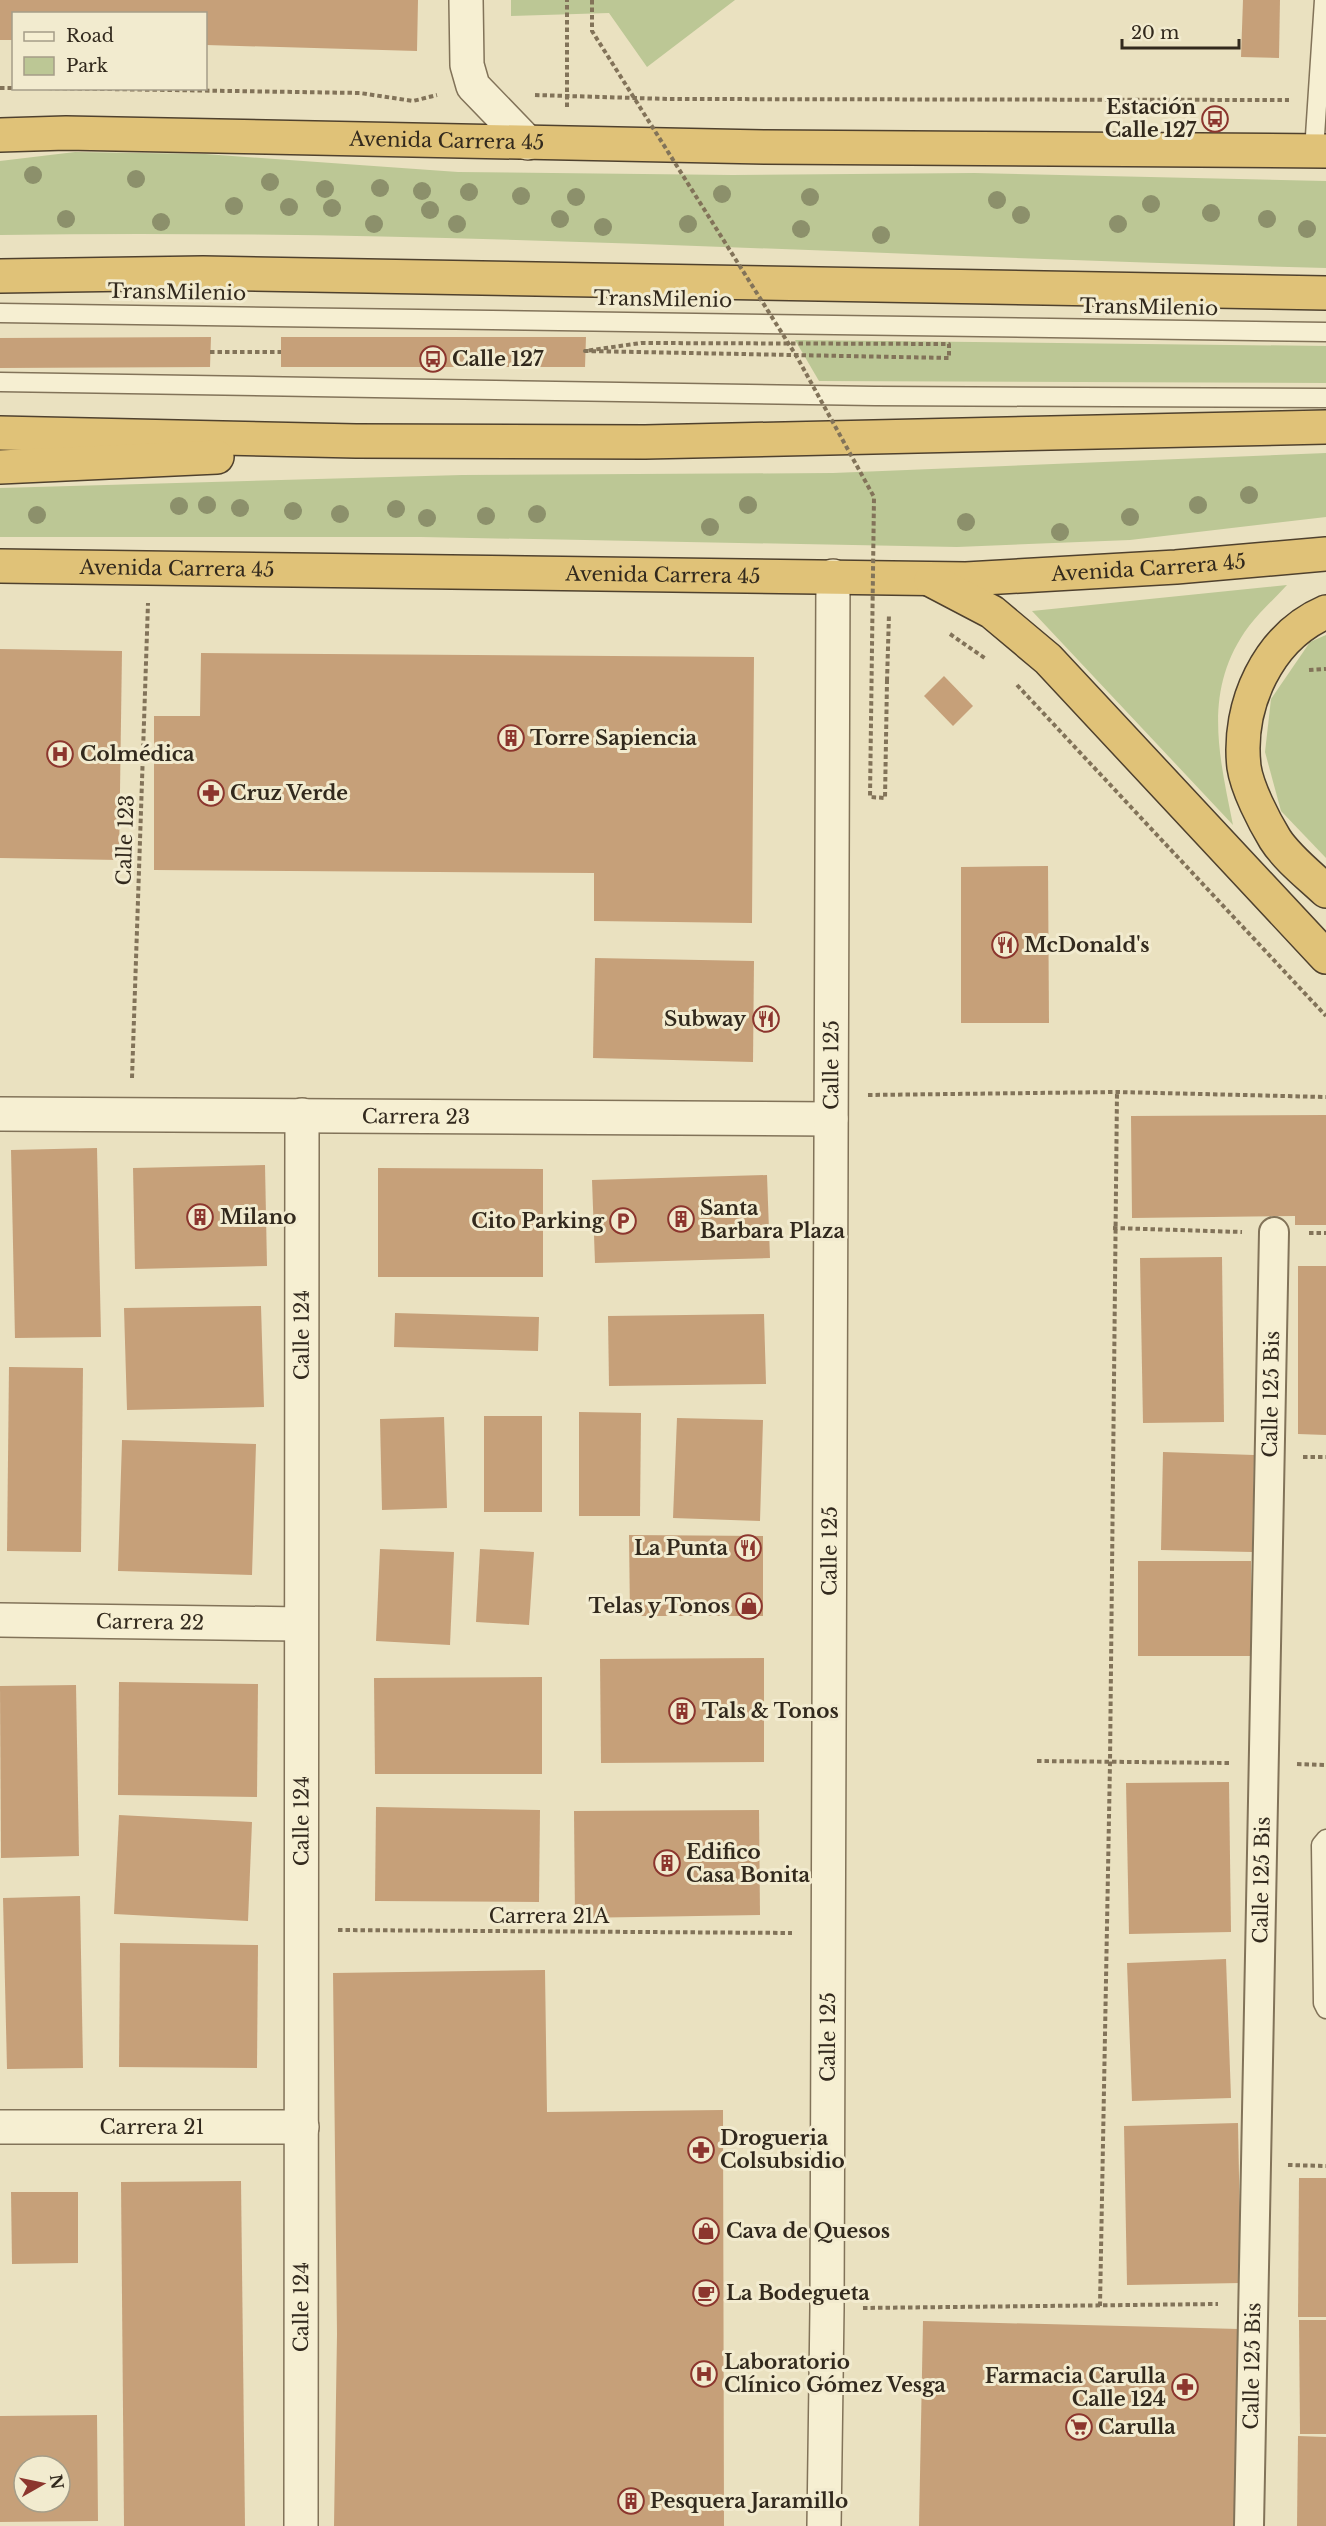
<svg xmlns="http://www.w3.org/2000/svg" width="1326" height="2526" font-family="'Libre Baskerville',serif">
<rect width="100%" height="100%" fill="#eae1c0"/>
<g fill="#bcc795">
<polygon points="511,0 735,0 647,67 609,13 511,16"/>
<path d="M75,152L205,154L458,172L732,175L974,173L1326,181V268C884,257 442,228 0,235V161Z"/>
<polygon points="795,340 1326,346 1326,383 819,381"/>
<polygon points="1326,453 1326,517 1130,540 957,547 421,537 0,537 0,488 462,475 833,473"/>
<path d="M1287,585C1274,599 1260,612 1249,626C1202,689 1219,755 1233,825L1032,611Z"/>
<polygon points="1326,635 1326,858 1281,811 1265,752 1271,699 1310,642"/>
</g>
<g fill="#c6a079" fill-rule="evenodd">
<polygon points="0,0 418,0 417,51 206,45 206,14 14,14 14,40 0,40"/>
<polygon points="1243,0 1280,0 1279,58 1241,57"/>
<polygon points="211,337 210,367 0,368 0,338"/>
<polygon points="281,337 586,337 585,367 281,367"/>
<polygon points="0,649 122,651 119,860 0,858"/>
<polygon points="201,653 754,657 752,923 594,921 594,873 154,870 154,716 200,716"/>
<polygon points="944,676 973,706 953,726 924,696"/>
<polygon points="1048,866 1049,1023 961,1023 961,867"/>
<polygon points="595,958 754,961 753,1062 593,1058"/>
<polygon points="1326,1115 1326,1225 1295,1225 1295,1216 1132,1218 1131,1116"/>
<polygon points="97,1148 101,1337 15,1338 11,1150"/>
<polygon points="265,1165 267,1266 135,1269 133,1168"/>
<polygon points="378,1168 543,1169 543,1277 378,1277"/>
<polygon points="767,1175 770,1258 595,1263 592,1180"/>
<polygon points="1222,1257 1224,1422 1143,1423 1140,1258"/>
<polygon points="1298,1266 1326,1266 1326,1435 1298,1434"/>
<polygon points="261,1306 264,1407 127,1410 124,1308"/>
<polygon points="395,1313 539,1317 538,1351 394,1347"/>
<polygon points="764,1314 766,1384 609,1386 608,1316"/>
<polygon points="9,1367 83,1368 81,1552 7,1551"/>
<polygon points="579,1412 641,1413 640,1516 579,1516"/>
<rect x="484" y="1416" width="58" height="96"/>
<polygon points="444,1417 447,1508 382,1510 380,1419"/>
<polygon points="677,1418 763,1420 760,1521 673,1518"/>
<polygon points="122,1440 256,1444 252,1575 118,1571"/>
<polygon points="1163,1452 1254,1455 1252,1552 1161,1550"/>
<polygon points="629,1535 763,1536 763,1616 630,1616"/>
<polygon points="380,1549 454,1552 450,1645 376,1641"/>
<polygon points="480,1549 534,1552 529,1625 476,1622"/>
<rect x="1138" y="1561" width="113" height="95"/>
<polygon points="764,1658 764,1762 601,1763 600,1659"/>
<polygon points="542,1677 542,1774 375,1774 374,1678"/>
<polygon points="119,1682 258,1684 257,1797 118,1795"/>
<polygon points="76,1685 79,1856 1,1858 0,1686"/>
<polygon points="1229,1782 1231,1932 1129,1934 1126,1783"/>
<polygon points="376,1807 540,1810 539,1902 375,1901"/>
<polygon points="759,1810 760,1915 575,1918 574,1811"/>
<polygon points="119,1815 252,1822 248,1921 114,1914"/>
<polygon points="80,1896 83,2068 7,2069 3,1898"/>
<polygon points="120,1943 258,1945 257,2068 119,2067"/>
<polygon points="1226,1959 1231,2098 1132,2101 1127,1963"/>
<polygon points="545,1970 547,2112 723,2110 724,2526 334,2526 337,2334 333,1973"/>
<polygon points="1238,2123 1241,2283 1127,2285 1124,2126"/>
<polygon points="1299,2178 1326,2178 1326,2317 1298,2317"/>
<polygon points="241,2181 245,2526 124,2526 121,2182"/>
<polygon points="11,2192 78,2192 78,2263 12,2264"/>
<polygon points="1299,2320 1326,2320 1326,2434 1300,2434"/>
<polygon points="923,2321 1239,2329 1234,2526 919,2526"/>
<path d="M97,2415L98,2521L0,2522V2416ZM24,2466H60V2502H24Z"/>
<polygon points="1298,2436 1326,2437 1326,2526 1297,2526"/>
</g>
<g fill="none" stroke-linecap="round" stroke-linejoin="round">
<g stroke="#827359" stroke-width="21">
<g id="service">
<polyline points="1314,151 1324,0"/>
<polyline points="0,313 1326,332"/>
<polyline points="0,382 875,396 1326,398"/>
<polyline points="1326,1839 1321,1845 1323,2003 1326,2009"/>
</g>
</g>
<g stroke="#827359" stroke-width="32">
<g id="pedestrian">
<path id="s1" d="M1249,2526L1274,1232"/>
</g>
</g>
<g stroke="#827359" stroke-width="36">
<g id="minor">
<polyline points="466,0 467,65 473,86 528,143"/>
<path id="s2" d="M0,1114L831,1119"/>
<path id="s3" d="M0,1620L301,1624"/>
<path id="s4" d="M0,2127H302"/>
<path id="s5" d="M301,2526L302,1115"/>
</g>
</g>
<g stroke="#827359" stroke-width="36">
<g id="tertiary">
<path id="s6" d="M824,2526L827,2308L833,576"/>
</g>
</g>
<g stroke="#4f412e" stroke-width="36">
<g id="trunk">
<path id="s7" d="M0,135L66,133L766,147L1326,151"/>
<polyline points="0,276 203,273 1326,293"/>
<polyline points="0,433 356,441 645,442 1326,427"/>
<polyline points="0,467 217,457"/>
<path id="s8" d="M0,566L966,579L1176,567L1326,554"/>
<polyline points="931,580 992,612 1048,659 1326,957"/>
<path d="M1326,612C1268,637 1237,705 1244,767C1247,788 1264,821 1275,839C1287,858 1309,875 1326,891"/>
</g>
</g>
<g stroke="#827359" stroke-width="4" stroke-dasharray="4.5 3" stroke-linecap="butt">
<polyline points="0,88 14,88"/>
<polyline points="40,88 360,93 413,101 437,95"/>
<polyline points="535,95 668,99 1289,100"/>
<polyline points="567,107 567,0"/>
<polygon points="641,343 949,344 949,358 585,351"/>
<polyline points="210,352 281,352"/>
<polyline points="950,634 986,659"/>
<polyline points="1309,670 1326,669"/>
<polyline points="887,681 889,614"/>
<polyline points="1017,685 1326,1016"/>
<polyline points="132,1078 148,603"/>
<polyline points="868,1095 1117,1092 1326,1097"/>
<polyline points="1113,1228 1242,1232"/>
<polyline points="1309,1233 1326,1233"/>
<polyline points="1303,1457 1326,1457"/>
<polyline points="1037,1761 1229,1763"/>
<polyline points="1297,1764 1326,1765"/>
<polyline points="338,1930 792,1933"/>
<polyline points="1288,2165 1326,2166"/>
<polyline points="1100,2306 1110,1763 1117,1092"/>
<polyline points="863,2308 1218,2304"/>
</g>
<use href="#service" stroke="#f6efd2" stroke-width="18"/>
<use href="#pedestrian" stroke="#f6efd2" stroke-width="28"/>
<use href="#minor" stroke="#f6efd2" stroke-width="33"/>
<use href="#tertiary" stroke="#f6efd2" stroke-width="33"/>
<use href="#trunk" stroke="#e0c278" stroke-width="33"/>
<polyline stroke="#827359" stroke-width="4" stroke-dasharray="4.5 3" stroke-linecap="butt" points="592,0 592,31 797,357 874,497 870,797 885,798 887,681"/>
</g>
<g fill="#8c906b">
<circle cx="33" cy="175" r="9"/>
<circle cx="136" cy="179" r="9"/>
<circle cx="270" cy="182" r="9"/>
<circle cx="380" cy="188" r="9"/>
<circle cx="325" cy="189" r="9"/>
<circle cx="422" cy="191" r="9"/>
<circle cx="469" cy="192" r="9"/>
<circle cx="722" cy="194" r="9"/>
<circle cx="521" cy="196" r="9"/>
<circle cx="576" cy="197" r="9"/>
<circle cx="810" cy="197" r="9"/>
<circle cx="997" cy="200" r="9"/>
<circle cx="1151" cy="204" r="9"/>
<circle cx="234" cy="206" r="9"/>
<circle cx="289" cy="207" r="9"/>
<circle cx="332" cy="208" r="9"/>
<circle cx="430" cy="210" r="9"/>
<circle cx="1211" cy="213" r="9"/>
<circle cx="1021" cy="215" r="9"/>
<circle cx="66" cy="219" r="9"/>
<circle cx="560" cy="219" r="9"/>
<circle cx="1267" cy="219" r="9"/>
<circle cx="161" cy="222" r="9"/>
<circle cx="374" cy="224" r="9"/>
<circle cx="457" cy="224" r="9"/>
<circle cx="688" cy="224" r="9"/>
<circle cx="1118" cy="224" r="9"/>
<circle cx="603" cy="227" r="9"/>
<circle cx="801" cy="229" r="9"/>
<circle cx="1307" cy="229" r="9"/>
<circle cx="881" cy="235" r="9"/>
<circle cx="1249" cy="495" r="9"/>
<circle cx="207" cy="505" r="9"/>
<circle cx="748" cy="505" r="9"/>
<circle cx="1198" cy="505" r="9"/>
<circle cx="179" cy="506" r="9"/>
<circle cx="240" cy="508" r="9"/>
<circle cx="396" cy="509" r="9"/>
<circle cx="293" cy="511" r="9"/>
<circle cx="340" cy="514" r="9"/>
<circle cx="537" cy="514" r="9"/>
<circle cx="37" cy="515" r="9"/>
<circle cx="486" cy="516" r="9"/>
<circle cx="1130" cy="517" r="9"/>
<circle cx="427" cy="518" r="9"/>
<circle cx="966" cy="522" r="9"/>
<circle cx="710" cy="527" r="9"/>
<circle cx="1060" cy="532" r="9"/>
</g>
<defs>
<g id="bus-ring" transform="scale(1.35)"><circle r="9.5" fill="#f2ebcf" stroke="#8c362e" stroke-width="1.5"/><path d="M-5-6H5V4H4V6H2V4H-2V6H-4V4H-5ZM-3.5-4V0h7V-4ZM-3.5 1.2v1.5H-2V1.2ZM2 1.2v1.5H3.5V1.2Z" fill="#8c362e"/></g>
<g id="building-ring" transform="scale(1.35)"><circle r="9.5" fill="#f2ebcf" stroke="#8c362e" stroke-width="1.5"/><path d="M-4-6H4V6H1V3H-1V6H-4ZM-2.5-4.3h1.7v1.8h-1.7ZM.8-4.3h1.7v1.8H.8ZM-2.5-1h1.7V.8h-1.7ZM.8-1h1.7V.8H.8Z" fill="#8c362e"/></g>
<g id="hospital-ring" transform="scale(1.35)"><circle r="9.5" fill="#f2ebcf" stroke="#8c362e" stroke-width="1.5"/><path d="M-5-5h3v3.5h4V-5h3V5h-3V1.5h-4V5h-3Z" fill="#8c362e"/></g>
<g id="pharmacy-ring" transform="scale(1.35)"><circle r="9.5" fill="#f2ebcf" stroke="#8c362e" stroke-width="1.5"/><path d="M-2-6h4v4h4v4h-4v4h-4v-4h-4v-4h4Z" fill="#8c362e"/></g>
<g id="restaurant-ring" transform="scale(1.35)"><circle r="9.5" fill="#f2ebcf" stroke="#8c362e" stroke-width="1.5"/><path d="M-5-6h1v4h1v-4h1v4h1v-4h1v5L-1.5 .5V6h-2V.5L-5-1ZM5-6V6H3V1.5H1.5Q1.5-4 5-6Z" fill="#8c362e"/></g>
<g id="parking-ring" transform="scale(1.35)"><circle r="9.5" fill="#f2ebcf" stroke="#8c362e" stroke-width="1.5"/><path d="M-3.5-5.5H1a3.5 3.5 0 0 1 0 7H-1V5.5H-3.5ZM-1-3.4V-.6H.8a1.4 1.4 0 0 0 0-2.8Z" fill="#8c362e"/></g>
<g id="shop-ring" transform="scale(1.35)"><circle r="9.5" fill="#f2ebcf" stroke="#8c362e" stroke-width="1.5"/><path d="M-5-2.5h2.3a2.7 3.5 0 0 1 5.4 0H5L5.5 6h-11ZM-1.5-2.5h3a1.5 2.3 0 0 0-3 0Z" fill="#8c362e"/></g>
<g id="cafe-ring" transform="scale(1.35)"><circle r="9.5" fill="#f2ebcf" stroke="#8c362e" stroke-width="1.5"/><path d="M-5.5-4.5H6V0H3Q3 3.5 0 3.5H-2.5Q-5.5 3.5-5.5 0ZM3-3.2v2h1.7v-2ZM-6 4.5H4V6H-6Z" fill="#8c362e"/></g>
<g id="supermarket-ring" transform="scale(1.35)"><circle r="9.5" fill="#f2ebcf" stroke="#8c362e" stroke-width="1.5"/><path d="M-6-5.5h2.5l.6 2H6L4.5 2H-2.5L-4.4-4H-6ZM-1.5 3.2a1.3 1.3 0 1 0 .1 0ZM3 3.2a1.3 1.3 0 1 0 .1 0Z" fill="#8c362e"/></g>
</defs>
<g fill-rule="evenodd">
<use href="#bus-ring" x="1215" y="119"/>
<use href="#bus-ring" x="433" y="359"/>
<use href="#building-ring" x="511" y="738"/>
<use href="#hospital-ring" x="60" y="754"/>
<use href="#pharmacy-ring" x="211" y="793"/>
<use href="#restaurant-ring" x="1005" y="945"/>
<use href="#restaurant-ring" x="766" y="1019"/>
<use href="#building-ring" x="200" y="1217"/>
<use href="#building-ring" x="681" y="1219"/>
<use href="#parking-ring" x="623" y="1221"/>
<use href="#restaurant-ring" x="748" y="1548"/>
<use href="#shop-ring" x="749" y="1606"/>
<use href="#building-ring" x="682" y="1711"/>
<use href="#building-ring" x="667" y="1863"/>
<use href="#pharmacy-ring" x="701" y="2150"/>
<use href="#shop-ring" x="706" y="2231"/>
<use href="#cafe-ring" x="706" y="2293"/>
<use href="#hospital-ring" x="704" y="2374"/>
<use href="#pharmacy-ring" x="1185" y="2387"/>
<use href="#supermarket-ring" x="1079" y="2427"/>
<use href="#building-ring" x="631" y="2501"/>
</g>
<g text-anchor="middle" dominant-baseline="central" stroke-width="6" stroke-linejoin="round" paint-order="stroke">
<g font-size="20" font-weight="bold" fill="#32291d" stroke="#f2ebcf" text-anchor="start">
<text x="1196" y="107" text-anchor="end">Estación<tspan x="1196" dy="23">Calle 127</tspan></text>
<text x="452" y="359">Calle 127</text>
<text x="530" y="738">Torre Sapiencia</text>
<text x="80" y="754">Colmédica</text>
<text x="230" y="793">Cruz Verde</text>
<text x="1024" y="945">McDonald's</text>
<text x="746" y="1019" text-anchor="end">Subway</text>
<text x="700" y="1208">Santa<tspan x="700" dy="23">Barbara Plaza</tspan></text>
<text x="220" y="1217">Milano</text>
<text x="604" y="1221" text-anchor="end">Cito Parking</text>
<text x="728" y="1548" text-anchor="end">La Punta</text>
<text x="730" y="1606" text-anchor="end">Telas y Tonos</text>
<text x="702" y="1711">Tals &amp; Tonos</text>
<text x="686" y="1852">Edifico<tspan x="686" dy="23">Casa Bonita</tspan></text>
<text x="720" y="2138">Drogueria<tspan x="720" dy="23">Colsubsidio</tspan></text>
<text x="726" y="2231">Cava de Quesos</text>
<text x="726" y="2293">La Bodegueta</text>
<text x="724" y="2362">Laboratorio<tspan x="724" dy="23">Clínico Gómez Vesga</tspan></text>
<text x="1166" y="2376" text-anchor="end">Farmacia Carulla<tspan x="1166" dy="23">Calle 124</tspan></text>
<text x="1098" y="2427">Carulla</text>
<text x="650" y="2501">Pesquera Jaramillo</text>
</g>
<g font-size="20" fill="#32291d" stroke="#f2ebcf">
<text stroke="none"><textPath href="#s7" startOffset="447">Avenida Carrera 45</textPath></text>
<text transform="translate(177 292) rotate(1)">TransMilenio</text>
<text transform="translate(663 299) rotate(1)">TransMilenio</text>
<text transform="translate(1149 307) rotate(1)">TransMilenio</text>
<text stroke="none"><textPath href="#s8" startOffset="177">Avenida Carrera 45</textPath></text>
<text stroke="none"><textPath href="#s8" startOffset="1149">Avenida Carrera 45</textPath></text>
<text stroke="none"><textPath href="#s8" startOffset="663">Avenida Carrera 45</textPath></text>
<text transform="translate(125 840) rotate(-88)">Calle 123</text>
<text stroke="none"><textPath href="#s6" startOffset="1461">Calle 125</textPath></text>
<text stroke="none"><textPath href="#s2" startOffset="416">Carrera 23</textPath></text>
<text stroke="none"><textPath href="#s5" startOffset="1191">Calle 124</textPath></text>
<text stroke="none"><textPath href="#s1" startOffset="1132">Calle 125 Bis</textPath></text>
<text stroke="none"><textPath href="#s6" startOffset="975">Calle 125</textPath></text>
<text stroke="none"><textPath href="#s3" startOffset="150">Carrera 22</textPath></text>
<text stroke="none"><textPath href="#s5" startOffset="705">Calle 124</textPath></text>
<text stroke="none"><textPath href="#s1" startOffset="646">Calle 125 Bis</textPath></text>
<text x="549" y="1916">Carrera 21A</text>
<text stroke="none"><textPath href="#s6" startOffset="489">Calle 125</textPath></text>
<text stroke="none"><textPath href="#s4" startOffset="152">Carrera 21</textPath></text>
<text stroke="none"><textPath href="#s5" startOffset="219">Calle 124</textPath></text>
<text stroke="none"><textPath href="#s1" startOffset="160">Calle 125 Bis</textPath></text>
</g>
</g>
<rect x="12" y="12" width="195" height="78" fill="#f2ebcf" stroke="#a59d88" stroke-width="1.5"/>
<rect x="24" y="32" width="30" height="9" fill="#f6efd2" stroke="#a59d88" stroke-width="1.5"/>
<text x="66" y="42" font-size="18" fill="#32291d">Road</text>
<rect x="24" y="57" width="30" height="18" fill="#bcc795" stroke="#a59d88" stroke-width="1.5"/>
<text x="66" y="72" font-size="18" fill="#32291d">Park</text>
<g transform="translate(42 2484) rotate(81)"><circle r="28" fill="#f2ebcf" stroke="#a59d88" stroke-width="1.5"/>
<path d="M0-4.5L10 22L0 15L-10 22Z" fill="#8c362e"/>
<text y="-9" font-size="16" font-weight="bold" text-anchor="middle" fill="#32291d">N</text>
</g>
<path d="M1122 39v9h117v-9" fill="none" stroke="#32291d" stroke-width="3"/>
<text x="1131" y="39" font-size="18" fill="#32291d" stroke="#f2ebcf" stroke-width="4.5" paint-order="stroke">20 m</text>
</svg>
